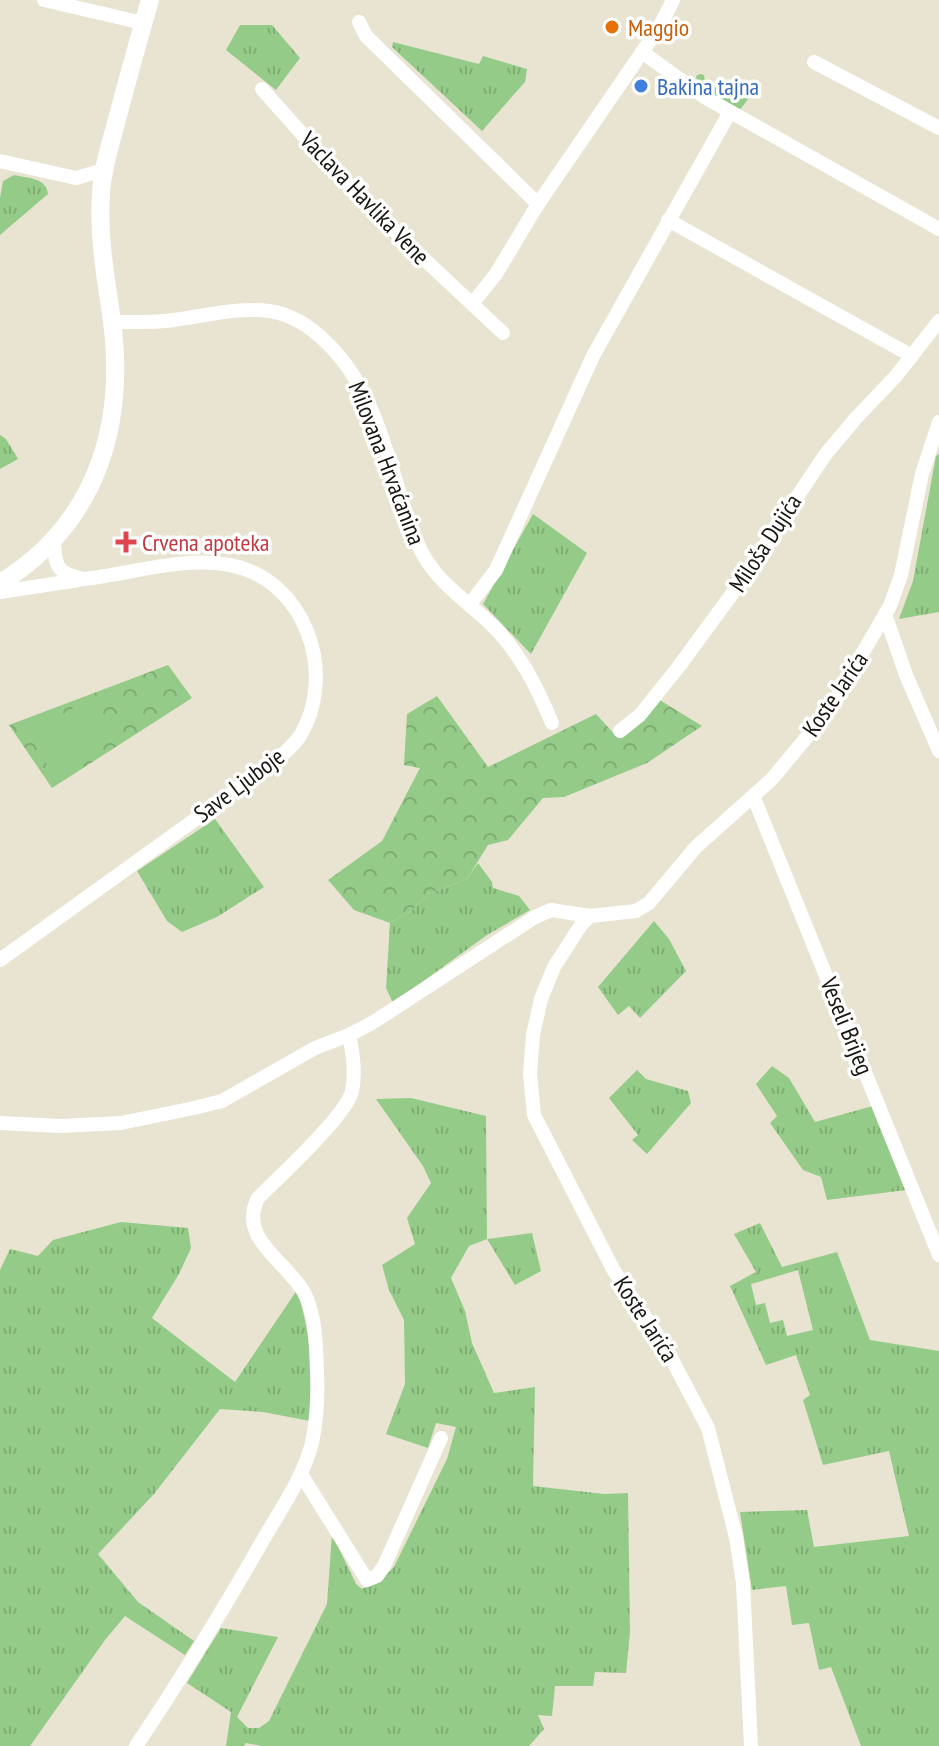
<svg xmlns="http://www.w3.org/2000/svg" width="939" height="1746" font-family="'PT Sans Narrow',sans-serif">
<defs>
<pattern id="grass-tufts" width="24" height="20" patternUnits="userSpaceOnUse" patternTransform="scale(2)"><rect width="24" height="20" fill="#94cb88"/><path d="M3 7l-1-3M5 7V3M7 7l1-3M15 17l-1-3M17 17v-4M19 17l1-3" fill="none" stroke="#7fad74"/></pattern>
<pattern id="forest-crowns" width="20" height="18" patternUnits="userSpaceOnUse" patternTransform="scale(2)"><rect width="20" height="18" fill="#94cb88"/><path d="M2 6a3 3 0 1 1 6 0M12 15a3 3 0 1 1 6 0" fill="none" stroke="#7fad74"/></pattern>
</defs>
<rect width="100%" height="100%" fill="#e8e4d1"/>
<g fill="url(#grass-tufts)" fill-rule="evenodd">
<polygon points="240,25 272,25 300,58 276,90 226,50"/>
<polygon points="393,42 479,64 483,56 527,69 525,82 482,131 392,47"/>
<polygon points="700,74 704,75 705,83 758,86 739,111 698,85 696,76"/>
<path d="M14,175C27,178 47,178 48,194L0,235V198L3,181Z"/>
<polygon points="0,435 6,439 18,459 0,469"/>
<polygon points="939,454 939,612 899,619 913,581 936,456"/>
<polygon points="533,514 587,553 531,654 483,604"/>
<polygon points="215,819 264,887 217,917 182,932 167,921 137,871"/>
<polygon points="478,863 492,882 493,888 519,896 530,910 487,935 393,1003 386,988 390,923 411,911 428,894 467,879"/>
<polygon points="654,921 669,939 686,971 640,1018 629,1006 618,1015 598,987"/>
<polygon points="772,1066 789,1078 815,1122 873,1106 906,1190 827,1200 821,1177 803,1170 770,1123 777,1116 756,1084"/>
<polygon points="637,1070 646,1079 688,1091 691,1103 647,1154 632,1140 638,1135 609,1098"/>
<polygon points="411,1098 486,1116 487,1239 532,1233 541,1271 515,1285 487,1239 469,1246 451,1278 465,1311 472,1343 494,1393 535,1387 533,1486 604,1494 628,1493 630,1632 626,1673 595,1672 593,1686 555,1686 552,1716 538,1715 544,1729 529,1746 262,1746 246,1743 244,1746 226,1746 231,1712 187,1683 221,1628 278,1637 237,1717 248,1728 259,1728 269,1721 327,1604 332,1534 356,1584 362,1589 379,1581 394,1567 447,1459 456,1427 436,1423 428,1448 386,1434 405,1384 404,1320 389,1290 382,1265 415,1244 407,1218 431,1183 423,1166 376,1099"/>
<path d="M121,1222L188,1228L191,1248L179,1274L152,1318L235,1382L297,1290C310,1331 315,1377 310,1421L263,1412L220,1409L154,1494L98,1554L138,1602L194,1641L185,1655L125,1616L105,1640L30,1746H0V1270L10,1249L38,1256L53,1240Z"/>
<path d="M760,1223L782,1267L837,1252L870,1340L939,1351V1746H861L831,1667L819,1670L809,1623L792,1625L786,1586L752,1590L740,1512L807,1510L814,1547L909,1536L889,1451L823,1465L803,1400L810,1395L796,1355L766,1365L730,1286L756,1272L734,1234ZM798,1270L813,1330L787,1336L783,1320L770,1323L765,1303L756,1305L751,1284Z"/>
</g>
<g fill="url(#forest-crowns)">
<polygon points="168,665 192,698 52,788 9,725"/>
<polygon points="437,696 488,767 596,714 618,738 628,732 658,699 702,726 647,763 564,797 543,798 508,840 488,845 467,879 428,894 411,911 390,923 354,910 328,880 382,841 420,768 404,765 407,714"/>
</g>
<polygon fill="#94cb88" points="87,699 111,737 53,774 29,736"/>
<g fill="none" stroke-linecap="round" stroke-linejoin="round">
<g stroke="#fff" stroke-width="14">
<polyline points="44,0 143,23"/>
<polyline points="359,22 366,36 538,204"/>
<polyline points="642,52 706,98 939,229"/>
<polyline points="814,62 939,128"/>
<polyline points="262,89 327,162 408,244 503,333"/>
<polyline points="0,161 76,178 104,170"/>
<polyline points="668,220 912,356"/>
<polyline points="472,304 496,274 538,204 660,26 673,0"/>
<path d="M112,322C132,322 153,323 173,320C205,316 237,307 269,311C291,314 311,327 327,343C369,384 383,439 400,494C407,516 414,541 427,561C444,587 470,604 492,625C520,653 537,687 552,723"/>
<polyline points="0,592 79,580"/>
<polyline points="470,604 496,570 593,356 730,112"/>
<polyline points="885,614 906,675 939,751"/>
<polyline points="620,731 640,715 680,665 740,583 825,455 856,418 896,376 939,321"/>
<polyline points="754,798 939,1255"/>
<path d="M0,960L275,762C283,754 294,745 300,736C338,673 305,579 230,565C182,556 131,574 84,579C57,573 55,568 54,540"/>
<polyline points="0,1123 60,1126 121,1123 194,1108 222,1101 315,1048 349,1035 372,1023 535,917 551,910 590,916"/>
<polyline points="301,1474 367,1580 377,1576 384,1566 441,1438"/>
<path d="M136,1746C181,1679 223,1610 263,1540C281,1509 303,1478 312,1443C317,1419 318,1395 317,1371C316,1346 316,1322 307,1299C293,1264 236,1241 258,1198C278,1178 347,1115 352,1091C356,1073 353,1053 349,1035"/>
<polyline points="751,1746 743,1583 736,1537 708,1428 666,1348 614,1271 534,1115 530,1074 533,1035 541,999 554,967 581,925 590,916 636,911 649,903 696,847 772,779 830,709 890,606 901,575 922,474 939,422"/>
</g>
<path stroke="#fff" stroke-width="18" d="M0,583C95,525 126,428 112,321C106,279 98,237 101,194C102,170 110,146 116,123C127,82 138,41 150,0"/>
</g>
<circle fill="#e8710a" stroke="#fff" stroke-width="3" cx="612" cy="27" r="8"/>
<circle fill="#3f7fe0" stroke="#fff" stroke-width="3" cx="641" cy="86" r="8"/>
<path fill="#e0444e" stroke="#fff" stroke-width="3" d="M122 530h8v8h8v8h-8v8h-8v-8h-8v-8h8z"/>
<g text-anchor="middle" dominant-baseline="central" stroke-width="7" stroke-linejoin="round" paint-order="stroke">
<g font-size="24" fill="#c56008" stroke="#fff" text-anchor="start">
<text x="628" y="27">Maggio</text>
</g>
<g font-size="24" fill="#366cbe" stroke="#fff" text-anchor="start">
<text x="657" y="86">Bakina tajna</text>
</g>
<g font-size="24" fill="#17150f" stroke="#fff">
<text transform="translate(365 198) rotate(46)">Vaclava Havlika Vene</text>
<text transform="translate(387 463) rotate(69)">Milovana Hrvaćanina</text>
<text transform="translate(765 543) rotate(-57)">Miloša Dujića</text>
<text transform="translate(835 694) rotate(-56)">Koste Jarića</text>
<text transform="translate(239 785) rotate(-37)">Save Ljuboje</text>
<text transform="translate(847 1026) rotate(68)">Veseli Brijeg</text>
<text transform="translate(646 1319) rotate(57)">Koste Jarića</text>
</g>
<g font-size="24" fill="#be3a42" stroke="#fff" text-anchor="start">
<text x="142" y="542">Crvena apoteka</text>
</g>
</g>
</svg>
